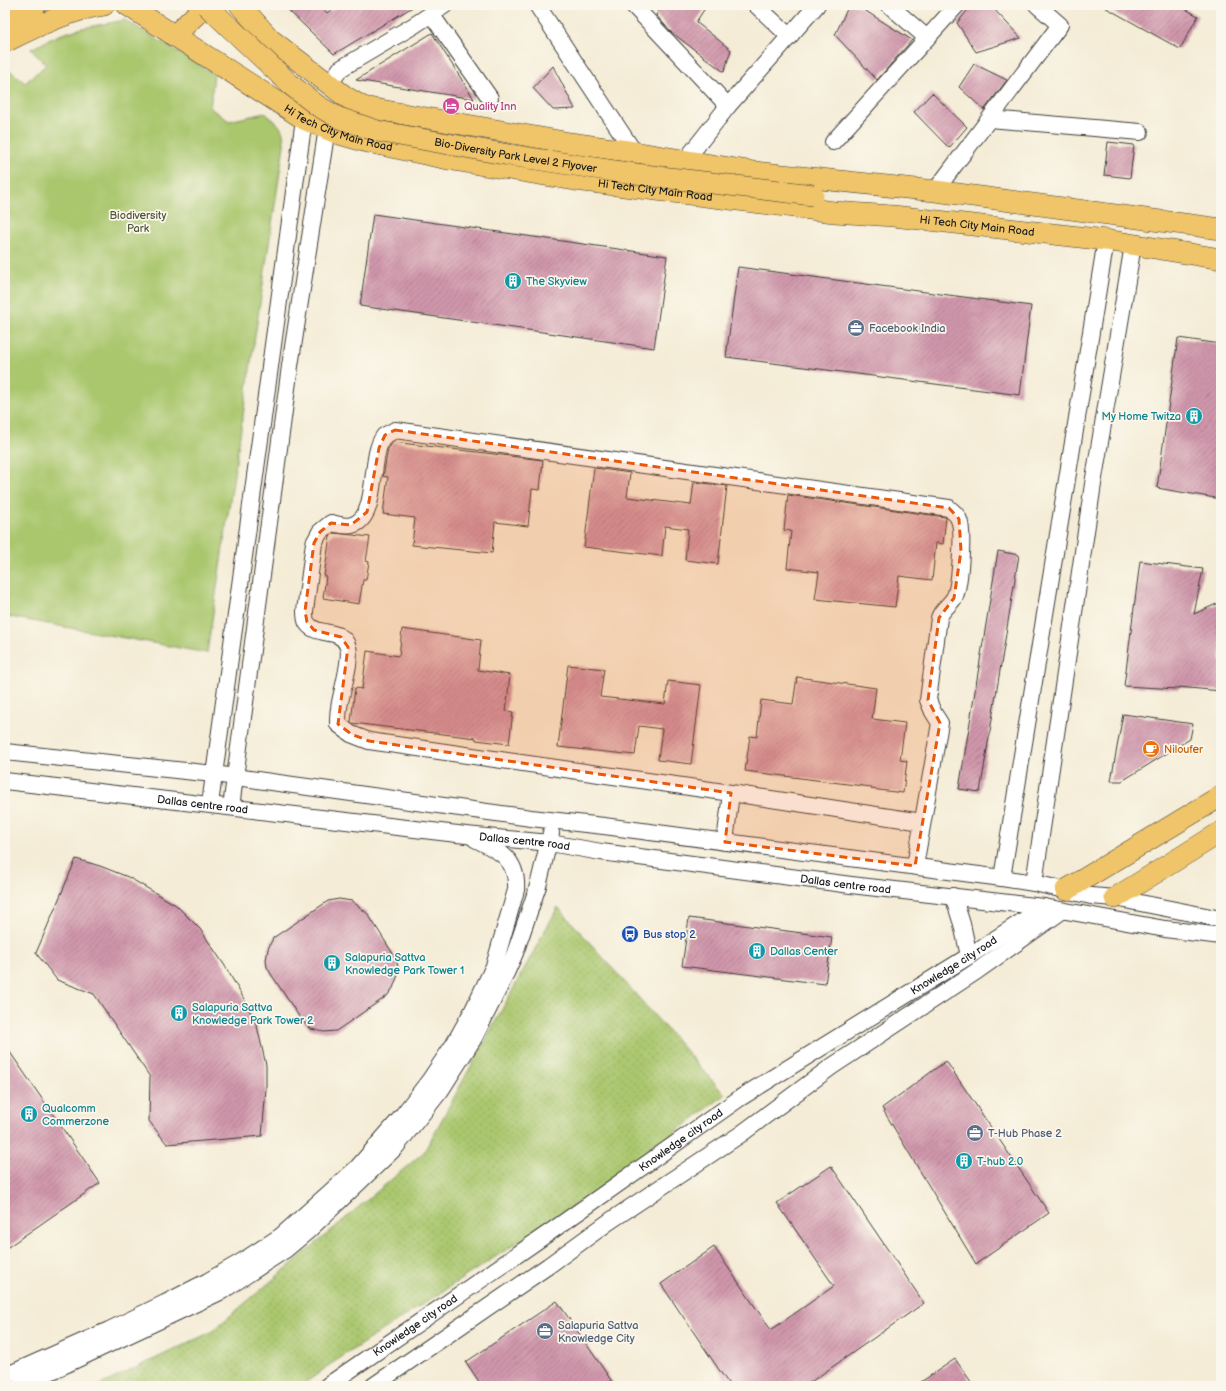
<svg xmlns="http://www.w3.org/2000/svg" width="1226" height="1391" font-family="'Balsamiq Sans',sans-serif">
<defs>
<pattern id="grass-dots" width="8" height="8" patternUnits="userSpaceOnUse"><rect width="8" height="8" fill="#aac76e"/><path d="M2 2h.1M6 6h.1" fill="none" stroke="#92aa5f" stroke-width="1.8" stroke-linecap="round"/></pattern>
<pattern id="building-hatch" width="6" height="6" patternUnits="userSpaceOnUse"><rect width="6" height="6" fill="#d096ab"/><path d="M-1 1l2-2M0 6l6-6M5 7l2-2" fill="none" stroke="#a87a8a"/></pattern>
</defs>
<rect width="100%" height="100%" fill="#fbf7ec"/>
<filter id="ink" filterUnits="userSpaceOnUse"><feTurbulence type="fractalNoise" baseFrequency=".025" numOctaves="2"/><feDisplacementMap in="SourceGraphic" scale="8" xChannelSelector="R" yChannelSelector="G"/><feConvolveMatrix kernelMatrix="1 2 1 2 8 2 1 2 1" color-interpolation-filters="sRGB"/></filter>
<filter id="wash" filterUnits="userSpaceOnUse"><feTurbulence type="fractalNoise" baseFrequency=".012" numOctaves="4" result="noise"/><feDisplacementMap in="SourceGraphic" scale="16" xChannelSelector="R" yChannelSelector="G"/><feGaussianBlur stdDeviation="0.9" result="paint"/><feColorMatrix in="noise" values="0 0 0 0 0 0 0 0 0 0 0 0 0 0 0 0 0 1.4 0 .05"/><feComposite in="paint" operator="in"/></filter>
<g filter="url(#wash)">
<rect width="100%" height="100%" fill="#f4ecd6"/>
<polygon fill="url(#grass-dots)" stroke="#637245" points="558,907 725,1095 598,1190 331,1364 301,1386 98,1386 211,1332 424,1152"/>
<path fill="#aac76e" stroke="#637245" d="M125,20L214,74L210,108L229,121L265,113C278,124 284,126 284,145L207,653L5,616V70L7,68L25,83L46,65L31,49L59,35L82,28Z"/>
<g id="blocks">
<g fill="url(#building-hatch)">
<polygon points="283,5 321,5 326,13 342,5 416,5 334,54"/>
<polygon points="662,5 707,5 696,22 731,50 724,72 671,32 656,15"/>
<polygon points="849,5 856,5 912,40 877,80 835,35"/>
<polygon points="972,5 990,5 1021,38 976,52 957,23"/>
<polygon points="1101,5 1178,5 1198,16 1180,49"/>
<polygon points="432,33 474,99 356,80"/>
<polygon points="974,64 1007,80 984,110 959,87"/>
<polygon points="553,66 575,109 553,110 533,88"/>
<polygon points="932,93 967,127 949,148 914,112"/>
<polygon points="1108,142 1134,145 1130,178 1104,175"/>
<polygon points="373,214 667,256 654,348 360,306"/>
<polygon points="738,267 1031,306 1020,395 726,357"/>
<polygon points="1178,338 1221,344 1221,499 1157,488"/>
<polygon points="393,442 543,460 540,490 532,489 528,526 495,522 492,553 412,545 415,518 383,514 388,477 383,476 384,472 388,449"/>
<polygon points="594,468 630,473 627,497 691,505 694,482 727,486 718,564 685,560 688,529 665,526 662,556 584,547"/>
<polygon points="788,495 945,517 946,518 943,544 936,543 932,580 899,576 895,607 815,599 819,572 787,568 791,531 784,530"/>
<polygon points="334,533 370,537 366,561 369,562 366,580 363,580 359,604 323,598 326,576 324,576 330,536"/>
<polygon points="998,551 1019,555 980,792 959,789"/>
<polygon points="1140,561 1203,569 1194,614 1221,602 1221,691 1178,687 1178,689 1124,686"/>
<polygon points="402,629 481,640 478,670 510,675 506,711 513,712 509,744 476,740 476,738 352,723 351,722 355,688 362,689 367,651 399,656"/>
<polygon points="568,665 604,669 600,697 665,704 668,681 701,685 691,764 658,760 662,729 639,726 635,755 558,747"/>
<polygon points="797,677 876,688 872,719 905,723 900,760 907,761 903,793 871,789 871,787 745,771 750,736 757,737 761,700 793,704"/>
<polygon points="1123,714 1193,724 1190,739 1122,781 1111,781"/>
<polygon points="76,859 100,866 128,877 176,905 200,929 225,966 244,999 257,1026 266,1065 266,1088 262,1136 167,1144 149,1121 150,1077 94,994 57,980 36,953"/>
<polygon points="339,899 352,901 368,914 395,957 398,966 398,975 393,988 387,996 336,1031 324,1032 311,1029 302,1021 271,974 267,967 266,960 268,949 273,938 328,901"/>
<polygon points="689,918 832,937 825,984 682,966"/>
<polygon points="5,1045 100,1183 5,1249"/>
<polygon points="946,1061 1049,1213 976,1264 882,1108"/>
<polygon points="831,1166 924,1303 805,1386 730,1386 661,1284 714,1247 771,1330 834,1286 777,1203"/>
<polygon points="557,1301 615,1386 482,1386 466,1362"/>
<polygon points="955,1359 974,1386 915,1386"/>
</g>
</g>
</g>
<g filter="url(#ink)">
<use href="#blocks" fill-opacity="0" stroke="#3c3b38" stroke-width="1"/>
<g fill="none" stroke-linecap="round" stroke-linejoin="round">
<g stroke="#3c3b38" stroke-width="18">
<g id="minor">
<polyline points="537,5 634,152"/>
<polyline points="633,5 728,106"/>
<polyline points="756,5 790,37"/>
<polyline points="889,5 927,38"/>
<polyline points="431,14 490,98"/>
<polyline points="330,84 340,69 413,26 445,5"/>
<polyline points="990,119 1140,132"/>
<polyline points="833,142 957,5"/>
<polyline points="685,161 728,106 817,5"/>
<polyline points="935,191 1060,25 1037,5"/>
<polyline points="5,752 214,774 531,818 604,826 1002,878 1034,883 1091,896 1115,898 1221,919"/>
<path id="s1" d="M5,781L466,835L550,843L601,852L851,885L1044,907L1165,929L1221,936"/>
<polyline points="731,793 922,822"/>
<polyline points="210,804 304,119"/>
<polyline points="231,807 290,366 327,128"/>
<path d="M725,842L731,793L369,741L351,734L338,724C338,719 338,714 339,708C341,693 352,660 348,647C341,626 317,638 307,623C305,620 305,615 305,611L314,543L320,532L331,523C337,524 346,527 352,525C380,518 368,456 384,436C387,434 392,432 395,430L949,508C952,511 958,515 959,520C964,531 960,584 955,596C951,605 942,608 939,618L928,700L933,712L940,723L915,866"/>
<polyline points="1002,878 1106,240"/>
<polyline points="1034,883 1093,484 1133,245"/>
<polyline points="953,896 962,924 969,956"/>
<path d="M5,1376L109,1330L165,1303L208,1281L241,1262L281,1236L357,1168L399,1120L429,1081L454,1044L473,1010L494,966L516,890C518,859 500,851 475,839"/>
<polyline points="20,1386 222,1291 285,1250 309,1230 395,1148 441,1090 474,1038 503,980 515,953 538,886 551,833"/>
<path id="s2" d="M327,1386L550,1232L740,1098L969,956L1044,907"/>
<polyline points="373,1386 548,1266 610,1221 741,1134 831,1067 977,971 1062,911"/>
</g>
</g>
<g stroke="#3c3b38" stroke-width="22">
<g id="major">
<path id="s3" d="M127,5L304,119L339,134L363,141L453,160L575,180L834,212L893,216L1106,240L1221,259"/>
<polyline points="240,5 270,39 346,97 363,107 570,143 634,152 754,172 935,191 1221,229"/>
<polyline points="5,19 36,5"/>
<polyline points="174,36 206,5"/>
<path d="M5,42C32,28 74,9 104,5"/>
<polyline points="1066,890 1221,796"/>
<polyline points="1115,898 1221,832"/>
</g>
</g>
<use href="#minor" stroke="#fff" stroke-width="16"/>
<use href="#major" stroke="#f0c469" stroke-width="21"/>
<g stroke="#3c3b38" stroke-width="22" stroke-linecap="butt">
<g id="major-bridge">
<path id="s4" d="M206,5L291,85L318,106L339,118L377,131L509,155L627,173L813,195"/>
</g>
</g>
<use href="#major-bridge" stroke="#f0c469" stroke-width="21"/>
</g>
</g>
<path fill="#e8590c" fill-opacity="0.2" stroke="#e8590c" stroke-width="3" stroke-dasharray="8 5" stroke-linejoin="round" d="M395,430L949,508L959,519L961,551L954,598L939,618L928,700L940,723L915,866L725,842L731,793L369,741L351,734L338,724L348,647L341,637L314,630L307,622L305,611L314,543L320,532L331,523L351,525L367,512L379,448L385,435Z"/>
<defs>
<g id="hotel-disc" transform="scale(0.9)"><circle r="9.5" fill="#d1479c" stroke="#fbf7ec"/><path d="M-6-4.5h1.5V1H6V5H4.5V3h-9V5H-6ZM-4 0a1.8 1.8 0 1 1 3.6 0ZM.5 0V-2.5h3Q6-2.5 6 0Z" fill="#fff"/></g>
<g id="building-disc" transform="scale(0.9)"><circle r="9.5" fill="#0f9aa8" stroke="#fbf7ec"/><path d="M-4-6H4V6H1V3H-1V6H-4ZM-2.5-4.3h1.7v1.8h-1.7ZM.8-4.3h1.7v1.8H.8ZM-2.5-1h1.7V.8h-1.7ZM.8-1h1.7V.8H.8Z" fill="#fff"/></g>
<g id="office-disc" transform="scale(0.9)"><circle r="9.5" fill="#5c6f8a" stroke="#fbf7ec"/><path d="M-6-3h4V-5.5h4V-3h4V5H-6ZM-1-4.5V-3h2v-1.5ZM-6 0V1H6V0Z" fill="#fff"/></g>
<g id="cafe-disc" transform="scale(0.9)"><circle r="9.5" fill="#e8710a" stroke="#fbf7ec"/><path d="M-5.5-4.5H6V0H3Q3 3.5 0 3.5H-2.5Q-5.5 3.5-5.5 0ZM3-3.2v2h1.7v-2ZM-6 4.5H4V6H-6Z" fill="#fff"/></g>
<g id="bus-disc" transform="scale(0.9)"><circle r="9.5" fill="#1a4fb4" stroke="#fbf7ec"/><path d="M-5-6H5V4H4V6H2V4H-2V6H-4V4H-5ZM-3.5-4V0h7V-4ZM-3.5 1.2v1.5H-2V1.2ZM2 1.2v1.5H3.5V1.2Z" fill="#fff"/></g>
</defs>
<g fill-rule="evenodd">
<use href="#hotel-disc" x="451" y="106"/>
<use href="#building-disc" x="513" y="281"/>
<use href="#office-disc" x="856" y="328"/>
<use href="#building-disc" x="1194" y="416"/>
<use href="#cafe-disc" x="1151" y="749"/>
<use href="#bus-disc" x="630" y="934"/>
<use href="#building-disc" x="757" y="951"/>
<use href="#building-disc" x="332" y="963"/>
<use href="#building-disc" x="179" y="1013"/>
<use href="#building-disc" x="29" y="1114"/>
<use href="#office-disc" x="975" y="1133"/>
<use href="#building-disc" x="964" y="1161"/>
<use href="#office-disc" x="545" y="1331"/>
</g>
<g text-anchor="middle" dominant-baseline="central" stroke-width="3.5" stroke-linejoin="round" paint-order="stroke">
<g font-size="11" fill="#b23c85" stroke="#fbf7ec" text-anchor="start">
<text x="464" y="106">Quality Inn</text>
</g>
<g font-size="11" fill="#1c1c1c" stroke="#fbf7ec">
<text stroke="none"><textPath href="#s3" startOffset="246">Hi Tech City Main Road</textPath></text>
<text stroke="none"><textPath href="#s4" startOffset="356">Bio-Diversity Park Level 2 Flyover</textPath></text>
<text stroke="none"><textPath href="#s3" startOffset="570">Hi Tech City Main Road</textPath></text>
<text stroke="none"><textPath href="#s3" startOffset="894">Hi Tech City Main Road</textPath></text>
<text stroke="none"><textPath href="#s1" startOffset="199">Dallas centre road</textPath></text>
<text stroke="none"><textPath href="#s1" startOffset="523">Dallas centre road</textPath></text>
<text stroke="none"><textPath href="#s1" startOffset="847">Dallas centre road</textPath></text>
<text stroke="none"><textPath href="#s2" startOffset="755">Knowledge city road</textPath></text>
<text stroke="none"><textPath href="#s2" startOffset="431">Knowledge city road</textPath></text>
<text stroke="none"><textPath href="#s2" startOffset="107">Knowledge city road</textPath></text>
</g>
<g font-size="11" fill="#4e5839" stroke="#fbf7ec">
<text x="138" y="215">Biodiversity<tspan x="138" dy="13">Park</tspan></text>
</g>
<g font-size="11" fill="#0d838f" stroke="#fbf7ec" text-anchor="start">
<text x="526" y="281">The Skyview</text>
<text x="1181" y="416" text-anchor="end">My Home Twitza</text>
<text x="770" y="951">Dallas Center</text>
<text x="345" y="957">Salapuria Sattva<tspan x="345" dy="13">Knowledge Park Tower 1</tspan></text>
<text x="192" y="1007">Salapuria Sattva<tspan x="192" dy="13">Knowledge Park Tower 2</tspan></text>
<text x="42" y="1108">Qualcomm<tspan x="42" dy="13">Commerzone</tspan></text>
<text x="977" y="1161">T-hub 2.0</text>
</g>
<g font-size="11" fill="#4e5e75" stroke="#fbf7ec" text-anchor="start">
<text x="869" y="328">Facebook India</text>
<text x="988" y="1133">T-Hub Phase 2</text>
<text x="558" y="1325">Salapuria Sattva<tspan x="558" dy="13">Knowledge City</tspan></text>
</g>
<g font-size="11" fill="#c56008" stroke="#fbf7ec" text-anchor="start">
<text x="1164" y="749">Niloufer</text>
</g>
<g font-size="11" fill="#164399" stroke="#fbf7ec" text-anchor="start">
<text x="643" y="934">Bus stop 2</text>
</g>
</g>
<rect width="1226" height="1391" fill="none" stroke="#fbf7ec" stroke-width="20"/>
</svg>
